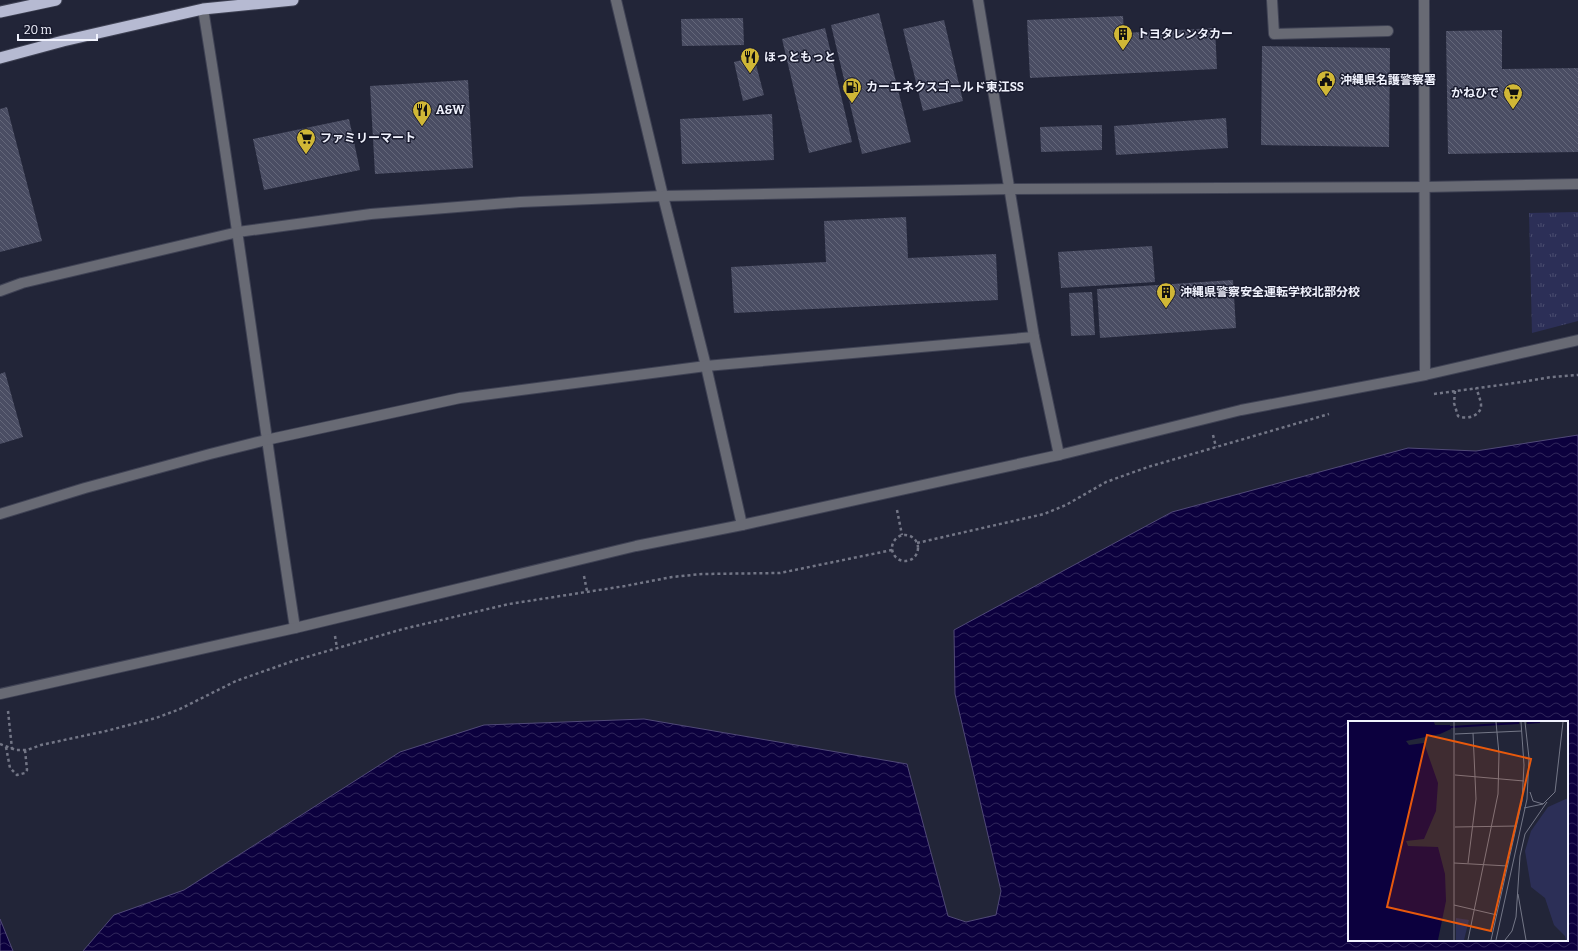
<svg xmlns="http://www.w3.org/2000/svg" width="1578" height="951" font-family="Bitter,'Noto Sans JP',serif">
<defs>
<pattern id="park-tufts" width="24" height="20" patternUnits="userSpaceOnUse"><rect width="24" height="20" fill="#2c2f57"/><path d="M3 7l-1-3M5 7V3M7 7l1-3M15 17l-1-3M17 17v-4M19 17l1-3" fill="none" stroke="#4b4e70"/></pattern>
<pattern id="water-waves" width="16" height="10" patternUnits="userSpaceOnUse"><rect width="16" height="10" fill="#0c003e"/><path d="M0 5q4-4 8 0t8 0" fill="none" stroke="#30265b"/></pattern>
<pattern id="building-back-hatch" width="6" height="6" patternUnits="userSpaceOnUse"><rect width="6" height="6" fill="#4a4d63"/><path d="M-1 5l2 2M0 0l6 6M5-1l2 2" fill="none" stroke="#64677a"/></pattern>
</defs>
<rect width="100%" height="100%" fill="#222538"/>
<polygon fill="url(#park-tufts)" points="1578,212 1578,321 1532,333 1529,213"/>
<g fill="url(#water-waves)" stroke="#504977" fill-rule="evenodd">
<path d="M1578,435V951H83L114,915L184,890L400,752L484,725L644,719L907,764L948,916L966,922L996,915L1001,891L955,694L954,630L1172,512L1408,448L1476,451ZM1349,722H1567V940H1349Z"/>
<polygon points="0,919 13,951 0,951"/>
</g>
<g fill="url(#building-back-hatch)">
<polygon points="879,13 911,142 862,154 831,25"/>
<polygon points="1123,16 1124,33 1215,28 1217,69 1030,78 1027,20"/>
<polygon points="743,18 744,45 682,46 681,19"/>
<polygon points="944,20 963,101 923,111 903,29"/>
<polygon points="825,28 852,142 809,153 782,39"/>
<polygon points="1502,30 1502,69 1578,68 1578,152 1448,154 1446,31"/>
<polygon points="1262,46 1390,48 1389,147 1261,145"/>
<polygon points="754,57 764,95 743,101 734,62"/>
<polygon points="468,80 473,168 375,174 370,86"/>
<polygon points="7,107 42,241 0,252 0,109"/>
<polygon points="772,114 774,160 682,164 680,119"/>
<polygon points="1226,118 1228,148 1116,155 1114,126"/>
<polygon points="349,119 360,170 264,190 253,139"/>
<polygon points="1102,125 1102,150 1041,152 1040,127"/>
<polygon points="906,217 908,258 996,254 998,300 734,313 731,267 826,262 824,221"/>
<polygon points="1152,246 1155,282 1061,288 1058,252"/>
<polygon points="1233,280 1236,328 1100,338 1097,289"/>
<polygon points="1092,292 1095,335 1071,336 1069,293"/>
<polygon points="5,372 23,437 0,444 0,374"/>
</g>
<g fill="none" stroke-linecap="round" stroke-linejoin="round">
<g stroke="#3f4254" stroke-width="12">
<polyline id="service" points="1272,0 1274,34 1388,31"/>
</g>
<g stroke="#3f4254" stroke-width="12">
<g id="minor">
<polyline points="616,0 663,196 706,366 742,525"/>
<polyline points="978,0 1034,337 1059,455"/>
<polyline points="1424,0 1425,375"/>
<path d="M203,9C237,215 263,422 295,628"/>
<polyline points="0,514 85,488 210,454 266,440 460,398 706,366 1034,337"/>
</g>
</g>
<g stroke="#3f4254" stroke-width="12">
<g id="tertiary">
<polyline points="0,291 22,283 238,232 371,214 520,202 663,196 1010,189 1425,187 1578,184"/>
<polyline points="0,694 295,628 636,546 742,525 1059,455 1241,410 1425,375 1578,340"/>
</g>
</g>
<g stroke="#3f4254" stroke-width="13">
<g id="trunk">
<polyline points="0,12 56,0"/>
<polyline points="0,58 63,41 203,9 293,0"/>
</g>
</g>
<g stroke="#737686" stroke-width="2.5" stroke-dasharray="3 3" stroke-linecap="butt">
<path d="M1455,391L1454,403L1458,416C1467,420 1482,416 1481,404C1480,398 1478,393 1476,388"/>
<polyline points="1434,394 1515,383 1552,377 1578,375"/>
<polyline points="1213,435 1216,447"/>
<polyline points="897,510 902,535"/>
<circle cx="905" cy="548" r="13"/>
<polyline points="917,543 1044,514 1066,505 1106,482 1148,467 1329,414"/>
<polyline points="584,576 587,591"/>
<polyline points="335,636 337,648"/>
<polyline points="8,711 12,749"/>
<polyline points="0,744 16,750 27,750 41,745 106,731 156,718 180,709 236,681 293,661 403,629 509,604 625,586 672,577 702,574 780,573 892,550"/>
<polyline points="6,747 10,768 17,775 25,773 27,770 25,750"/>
</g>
<use href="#service" stroke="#686a74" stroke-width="10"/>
<use href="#minor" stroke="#686a74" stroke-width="10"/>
<use href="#tertiary" stroke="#686a74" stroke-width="10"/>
<use href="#trunk" stroke="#b6bad2" stroke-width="11"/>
</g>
<defs>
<g id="building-pin" transform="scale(1)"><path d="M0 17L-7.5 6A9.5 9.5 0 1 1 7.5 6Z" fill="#d0b736" stroke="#191b2e"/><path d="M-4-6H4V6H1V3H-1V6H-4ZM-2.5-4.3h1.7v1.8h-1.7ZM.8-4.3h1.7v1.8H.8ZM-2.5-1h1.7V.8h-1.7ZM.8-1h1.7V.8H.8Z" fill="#111"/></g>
<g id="restaurant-pin" transform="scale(1)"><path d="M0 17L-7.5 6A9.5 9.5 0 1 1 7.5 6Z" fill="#d0b736" stroke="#191b2e"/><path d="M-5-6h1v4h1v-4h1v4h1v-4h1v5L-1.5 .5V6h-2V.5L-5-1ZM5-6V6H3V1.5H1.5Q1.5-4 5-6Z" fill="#111"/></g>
<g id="civic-pin" transform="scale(1)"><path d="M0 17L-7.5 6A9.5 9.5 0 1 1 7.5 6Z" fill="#d0b736" stroke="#191b2e"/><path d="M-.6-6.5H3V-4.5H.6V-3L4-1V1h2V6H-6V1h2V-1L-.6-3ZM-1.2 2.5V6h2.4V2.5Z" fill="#111"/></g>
<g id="fuel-pin" transform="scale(1)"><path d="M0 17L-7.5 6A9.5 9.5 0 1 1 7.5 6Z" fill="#d0b736" stroke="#191b2e"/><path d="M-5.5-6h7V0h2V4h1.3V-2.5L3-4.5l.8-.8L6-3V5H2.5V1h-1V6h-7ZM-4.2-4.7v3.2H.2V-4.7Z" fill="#111"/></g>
<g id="supermarket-pin" transform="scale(1)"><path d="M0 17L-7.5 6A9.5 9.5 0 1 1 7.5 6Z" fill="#d0b736" stroke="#191b2e"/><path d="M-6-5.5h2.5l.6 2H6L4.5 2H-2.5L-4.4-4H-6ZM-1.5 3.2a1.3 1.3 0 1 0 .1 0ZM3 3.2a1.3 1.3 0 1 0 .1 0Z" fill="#111"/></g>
</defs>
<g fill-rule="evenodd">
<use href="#building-pin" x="1123" y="34"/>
<use href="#restaurant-pin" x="750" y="57"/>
<use href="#civic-pin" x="1326" y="80"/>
<use href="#fuel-pin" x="852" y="87"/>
<use href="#supermarket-pin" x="1513" y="93"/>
<use href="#restaurant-pin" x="422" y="110"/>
<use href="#supermarket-pin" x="306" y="138"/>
<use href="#building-pin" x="1166" y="292"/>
</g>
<g text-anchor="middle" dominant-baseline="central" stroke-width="3" stroke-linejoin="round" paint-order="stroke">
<g font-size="12" font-weight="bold" fill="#f0f2fd" stroke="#191b2e" text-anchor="start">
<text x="1137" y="34">トヨタレンタカー</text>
<text x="764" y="57">ほっともっと</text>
<text x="1340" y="80">沖縄県名護警察署</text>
<text x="866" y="87">カーエネクスゴールド東江SS</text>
<text x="1499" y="93" text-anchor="end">かねひで</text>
<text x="436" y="110">A&amp;W</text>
<text x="320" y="138">ファミリーマート</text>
<text x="1180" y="292">沖縄県警察安全運転学校北部分校</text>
</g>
</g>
<g transform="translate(1348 721)">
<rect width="220" height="220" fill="#222538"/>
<path d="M220,77V219H218L217,215L206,204L197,177L183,166L177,130L183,110L200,86Z" fill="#2c2f57"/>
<path d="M108,197L121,199L116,219H108Z" fill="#2c2f57"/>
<path d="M0,1H86L87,4H102L103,8L92,13L58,20L61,24L76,22L90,62L88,90L76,118L58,120L60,125L90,126L97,153L98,180L90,219H0Z" fill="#0c003e"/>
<path fill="none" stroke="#0c003e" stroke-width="2" d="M179,2L192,1M102,6L171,2"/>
<path fill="none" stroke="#747787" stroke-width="1" d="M107,13L174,10M107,54L176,60M182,71L185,80L195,83M176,87L195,83L207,71L215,1M107,106L169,105M106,142L160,145M120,142L128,78L125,12M170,173L178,219M106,184L149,194M106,219V1M120,219L150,73L151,33L148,1M143,219L174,80L176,44L173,1M148,219L179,78L181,37L177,1M157,219L164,210L168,196L172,135L177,113L199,81"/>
<path fill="#e8590c" fill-opacity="0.15" stroke="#e8590c" stroke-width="2" d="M79,14L183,38L143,210L39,186Z"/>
<rect width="220" height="220" fill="none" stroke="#f0f2fd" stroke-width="2"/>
</g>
<path d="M18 34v6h79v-6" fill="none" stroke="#f0f2fd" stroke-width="2"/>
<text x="24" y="34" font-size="12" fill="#f0f2fd" stroke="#191b2e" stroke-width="3" paint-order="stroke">20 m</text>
</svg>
